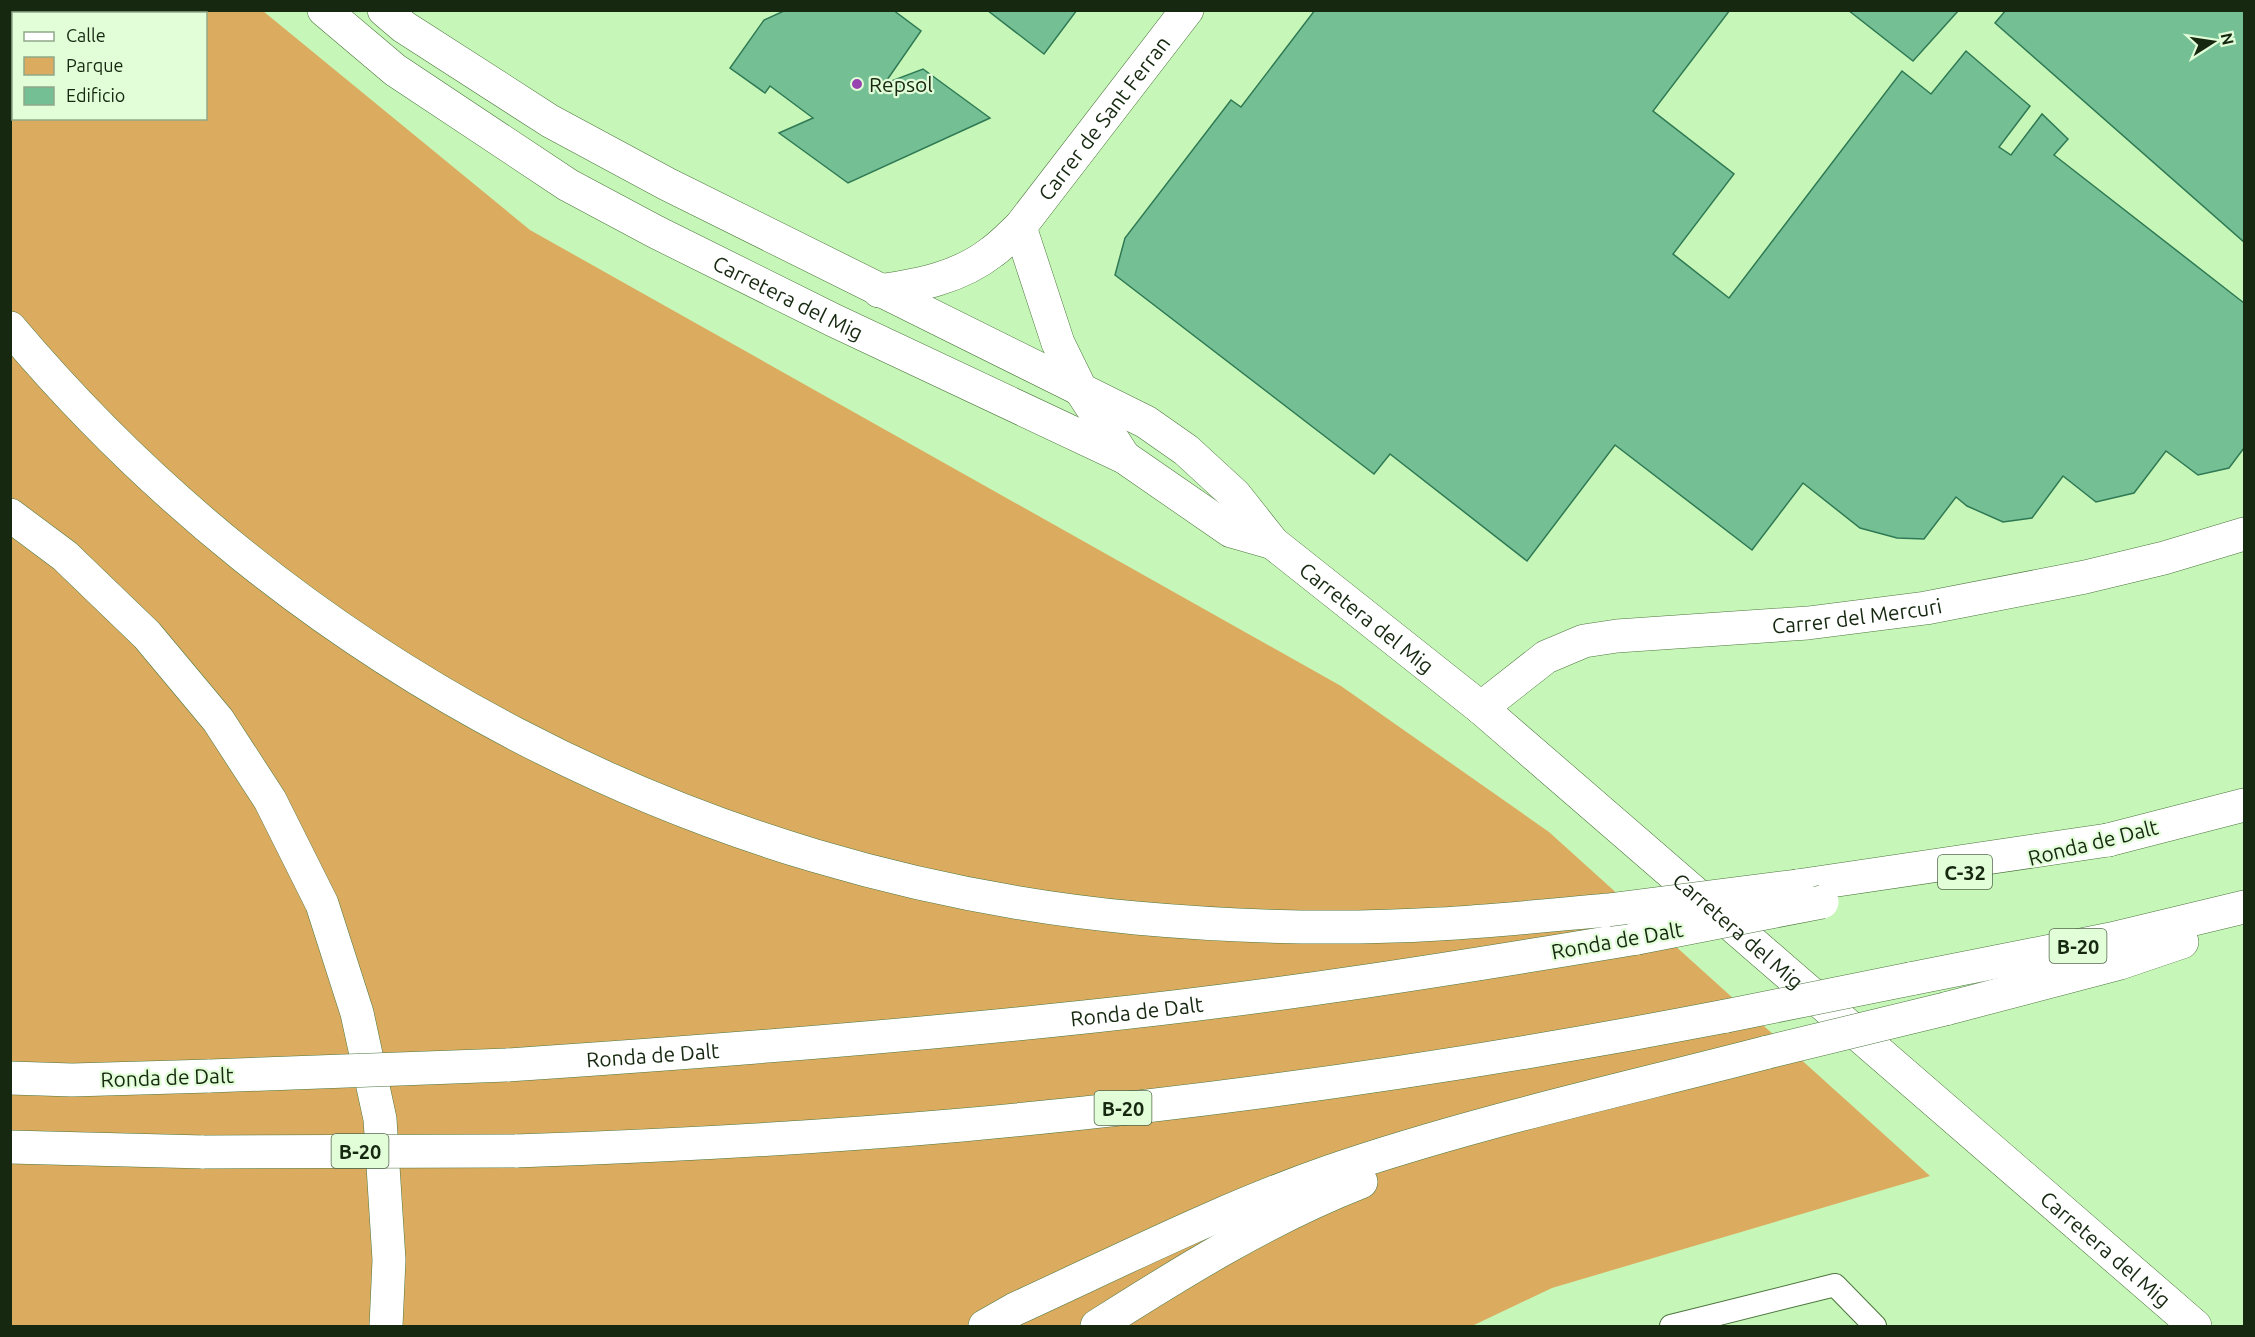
<svg xmlns="http://www.w3.org/2000/svg" width="2255" height="1337" font-family="Ubuntu,sans-serif">
<rect width="100%" height="100%" fill="#c7f7b8"/>
<path fill="#dbac5f" fill-rule="evenodd" d="M10,11H263L530,230L1341,686L1549,832L1930,1176L1552,1288L1472,1326H11ZM14,14H206V118H14Z"/>
<g fill="#75bf95" stroke="#2f7a54" stroke-width="1.5">
<polygon points="786,10 893,10 921,31 887,80 889,82 923,69 990,118 848,183 779,133 813,118 770,86 765,93 730,68 764,20"/>
<polygon points="987,10 1077,10 1044,54"/>
<polygon points="1315,10 1730,10 1653,111 1734,174 1673,254 1729,298 1902,71 1931,94 1966,51 2030,106 1999,147 2011,155 2042,114 2068,139 2054,155 2244,303 2244,448 2229,468 2198,475 2166,451 2134,493 2096,502 2063,476 2032,518 2003,522 1967,506 1956,497 1924,539 1897,538 1860,528 1803,483 1752,550 1615,445 1527,561 1390,454 1374,474 1115,275 1125,238 1231,100 1241,107"/>
<polygon points="1848,10 1959,10 1913,61"/>
<polygon points="2006,10 2244,10 2244,242 1995,23"/>
</g>
<g fill="none" stroke-linecap="round" stroke-linejoin="round">
<g stroke="#4c763d" stroke-width="24">
<polyline id="service" points="1671,1326 1835,1285 1875,1326"/>
</g>
<g stroke="#4c763d" stroke-width="34">
<g id="minor">
<polyline points="1020,227 1058,343 1082,392 1124,457"/>
<path id="s1" d="M879,291C919,285 959,278 992,252C1002,245 1011,235 1020,227L1187,10"/>
<path id="s2" d="M1481,708L1546,657L1584,641L1617,636L1808,623L1926,608L2085,577L2164,558L2244,534"/>
</g>
</g>
<g stroke="#4c763d" stroke-width="34">
<g id="tertiary">
<path id="s3" d="M324,10L395,70L568,185L656,232L833,320L1124,457L1231,531L1273,543"/>
<path id="s4" d="M384,10L404,27L550,121L667,184L1146,422L1186,450L1235,495L1273,543L1481,708L2195,1326"/>
</g>
</g>
<g stroke="#4c763d" stroke-width="34">
<polyline id="trunk" points="2108,840 2244,805"/>
</g>
<g stroke="#4c763d" stroke-width="34">
<g id="motorway">
<path d="M10,328C293,664 698,877 1136,918C1236,927 1338,930 1439,924C1495,921 1552,915 1608,910"/>
<polyline points="10,515 65,556 147,635 218,720 270,800 322,904 357,1013 380,1119 389,1260 386,1326"/>
<polyline points="1797,886 2108,840"/>
<polyline points="1910,979 2111,939 2244,907"/>
<polyline points="1945,1009 2120,963 2182,942"/>
<path id="s5" d="M507,1065C703,1052 899,1037 1094,1016C1276,997 1457,968 1637,938"/>
<polyline points="10,1078 72,1080 210,1076"/>
<polyline points="10,1147 204,1152"/>
<path d="M515,1151C664,1146 813,1138 962,1125C1218,1102 1473,1065 1726,1016"/>
<path d="M985,1326L1015,1309C1120,1261 1222,1209 1331,1171C1474,1122 1622,1090 1768,1052"/>
<path d="M1097,1326C1182,1272 1267,1219 1361,1182"/>
</g>
</g>
<use href="#service" stroke="#fff" stroke-width="22"/>
<use href="#minor" stroke="#fff" stroke-width="33"/>
<use href="#tertiary" stroke="#fff" stroke-width="33"/>
<use href="#trunk" stroke="#fff" stroke-width="33"/>
<use href="#motorway" stroke="#fff" stroke-width="33"/>
<g stroke="#4c763d" stroke-width="34" stroke-linecap="butt">
<g id="motorway-bridge">
<polyline points="1608,910 1797,886"/>
<polyline points="1637,938 1822,902"/>
<polyline points="1726,1016 1910,979"/>
<polyline points="1768,1052 1945,1009"/>
<polyline points="210,1076 507,1065"/>
<polyline points="204,1152 515,1151"/>
</g>
</g>
<use href="#motorway-bridge" stroke="#fff" stroke-width="33"/>
</g>
<circle fill="#9843b0" stroke="#e2fed8" stroke-width="2" cx="857" cy="84" r="6"/>
<g text-anchor="middle" dominant-baseline="central" stroke-width="4.5" stroke-linejoin="round" paint-order="stroke">
<g fill="#e2fed8" stroke="#53684c" stroke-width="1.5">
<rect x="1938" y="855" width="54" height="34" rx="4.5"/>
<rect x="2049.5" y="929" width="57" height="34" rx="4.5"/>
<rect x="1094.5" y="1091" width="57" height="34" rx="4.5"/>
<rect x="331.5" y="1134" width="57" height="34" rx="4.5"/>
</g>
<g font-size="20" font-weight="bold" fill="#162810">
<text x="1965" y="872">C-32</text>
<text x="2078" y="946">B-20</text>
<text x="1123" y="1108">B-20</text>
<text x="360" y="1151">B-20</text>
</g>
<g font-size="21" fill="#162810" stroke="#e2fed8" text-anchor="start">
<text x="869" y="84">Repsol</text>
</g>
<g font-size="21" fill="#162810" stroke="#e2fed8">
<text stroke="none"><textPath href="#s1" startOffset="296">Carrer de Sant Ferran</textPath></text>
<text stroke="none"><textPath href="#s3" startOffset="548">Carretera del Mig</textPath></text>
<text stroke="none"><textPath href="#s2" startOffset="398">Carrer del Mercuri</textPath></text>
<text stroke="none"><textPath href="#s4" startOffset="1164">Carretera del Mig</textPath></text>
<text transform="translate(2093 842) rotate(-14)">Ronda de Dalt</text>
<text stroke="none"><textPath href="#s4" startOffset="1650">Carretera del Mig</textPath></text>
<text transform="translate(1617 940) rotate(-10)">Ronda de Dalt</text>
<text stroke="none"><textPath href="#s5" startOffset="632">Ronda de Dalt</textPath></text>
<text stroke="none"><textPath href="#s5" startOffset="146">Ronda de Dalt</textPath></text>
<text transform="translate(167 1077) rotate(-2)">Ronda de Dalt</text>
<text stroke="none"><textPath href="#s4" startOffset="2136">Carretera del Mig</textPath></text>
</g>
</g>
<rect width="2255" height="1337" fill="none" stroke="#162810" stroke-width="24"/>
<rect x="12" y="12" width="195" height="108" fill="#e2fed8" stroke="#90a888" stroke-width="1.5"/>
<rect x="24" y="32" width="30" height="9" fill="#ffffff" stroke="#90a888" stroke-width="1.5"/>
<text x="66" y="42" font-size="18" fill="#162810">Calle</text>
<rect x="24" y="57" width="30" height="18" fill="#dbac5f" stroke="#90a888" stroke-width="1.5"/>
<text x="66" y="72" font-size="18" fill="#162810">Parque</text>
<rect x="24" y="87" width="30" height="18" fill="#75bf95" stroke="#90a888" stroke-width="1.5"/>
<text x="66" y="102" font-size="18" fill="#162810">Edificio</text>
<g transform="translate(2213 42) rotate(78)" stroke="#e2fed8" stroke-width="4.5" paint-order="stroke">
<path d="M0-4.5L10 22L0 15L-10 22Z" fill="#162810"/>
<text y="-9" font-size="16" font-weight="bold" text-anchor="middle" fill="#162810">N</text>
</g>
</svg>
